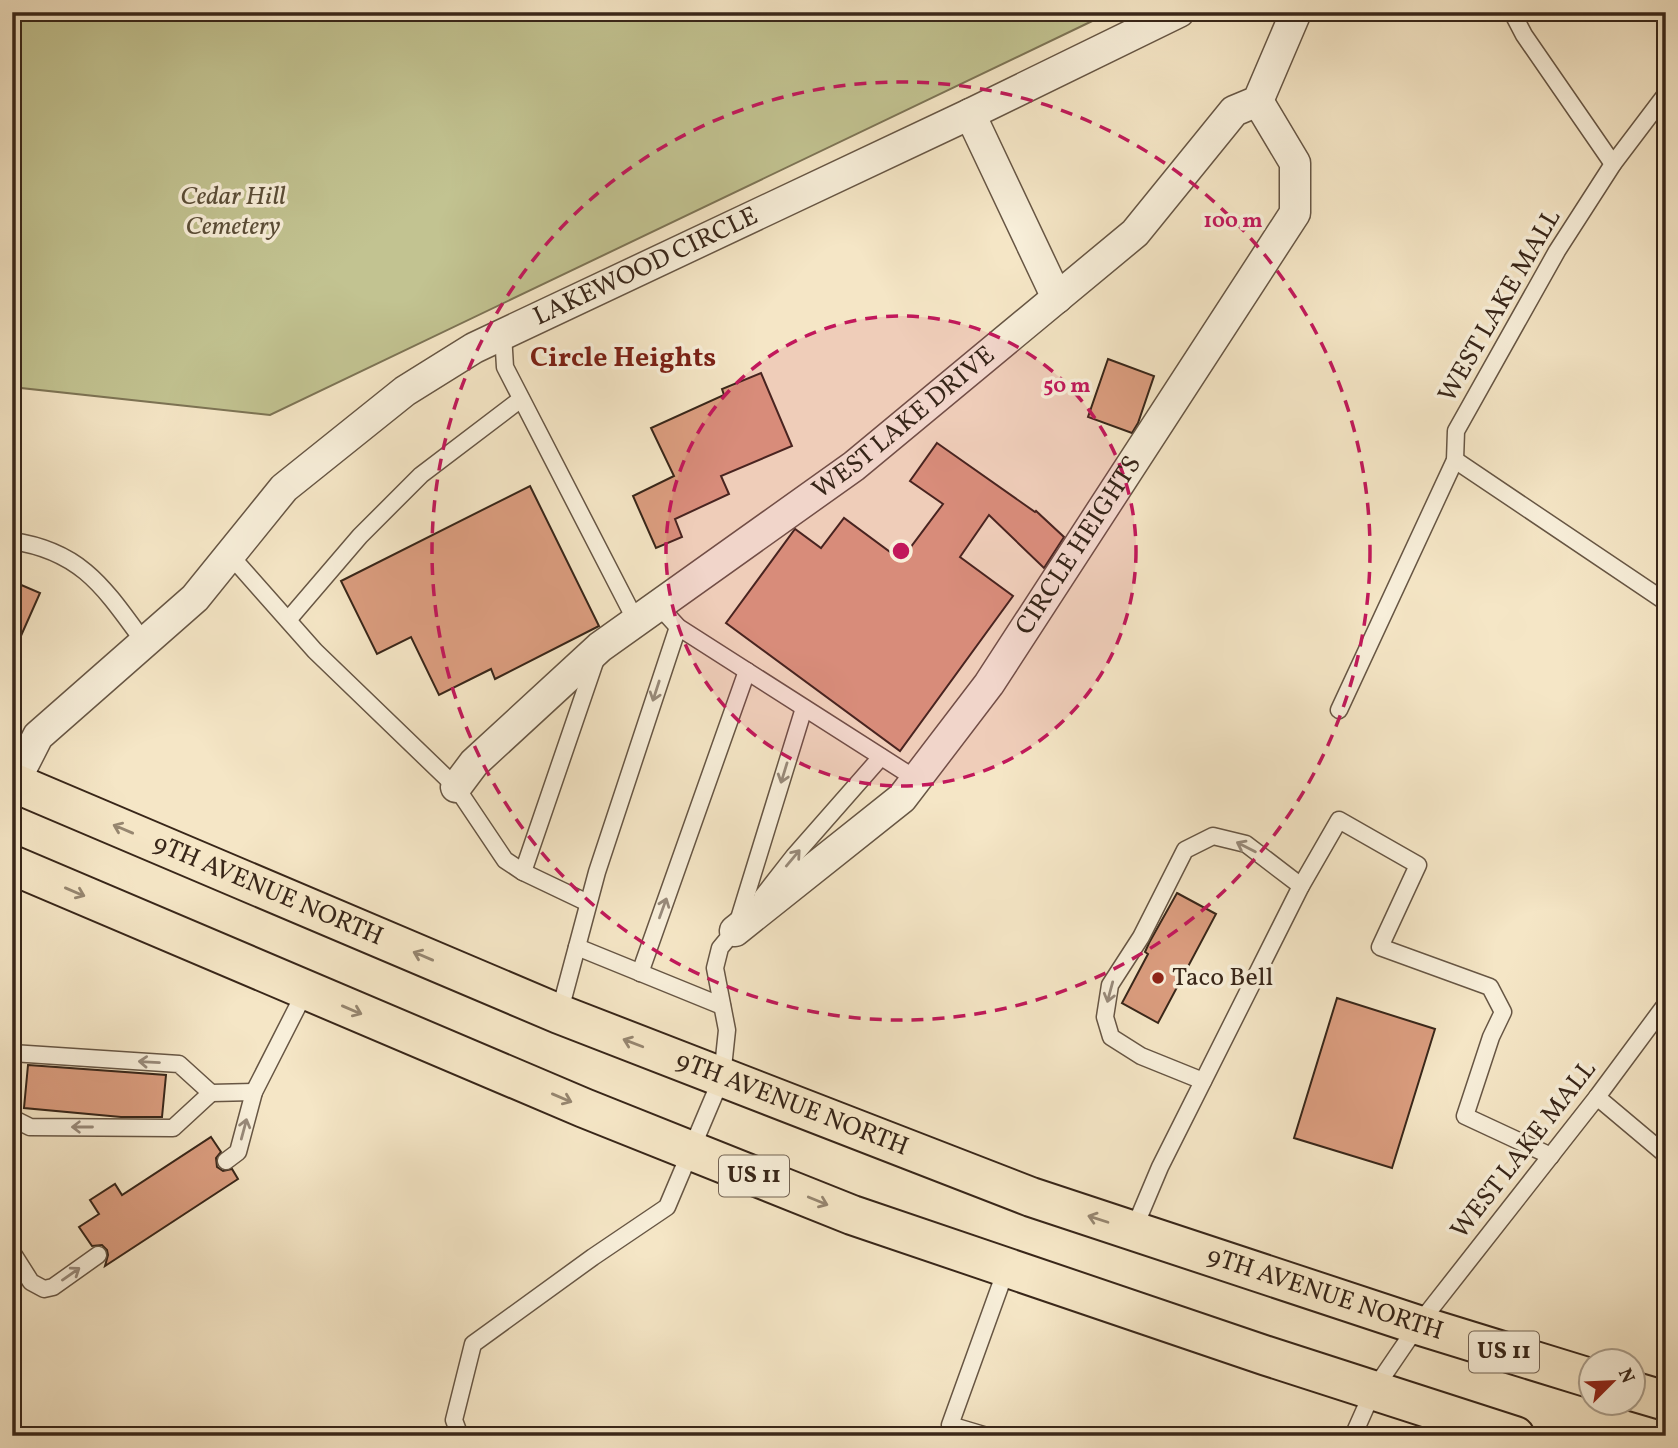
<svg xmlns="http://www.w3.org/2000/svg" width="1678" height="1448" font-family="Vollkorn,serif">
<rect width="100%" height="100%" fill="#f5e6c6"/>
<filter id="stains"><feTurbulence type="fractalNoise" baseFrequency=".00286" numOctaves="4"/><feColorMatrix values="0 0 0 0 .2 0 0 0 0 .09 0 0 0 0 .02 0 0 0 .5 -.17"/></filter>
<radialGradient id="worn" r=".72"><stop offset=".6" stop-color="#630" stop-opacity="0"/><stop offset="1" stop-color="#630" stop-opacity=".3"/></radialGradient>
<polygon fill="#c2c391" stroke="#7d7455" stroke-width="2" points="12,12 1111,12 270,415 12,387"/>
<g fill="#db9d7f" stroke="#382619" stroke-width="2">
<polygon points="1108,359 1154,376 1138,423 1132,433 1088,417"/>
<polygon points="761,373 792,446 721,476 729,494 675,519 682,537 656,548 633,496 674,476 651,428 724,395 722,389"/>
<polygon points="937,443 1035,512 1036,511 1064,537 1044,568 989,515 960,557 1013,596 900,751 726,623 795,529 821,548 844,518 901,560 943,504 910,481"/>
<polygon points="530,486 599,626 495,679 491,669 439,695 411,637 377,654 341,581"/>
<polygon points="12,581 40,593 12,656"/>
<polygon points="1177,893 1216,914 1158,1023 1122,1003 1148,954 1145,952 1149,943"/>
<polygon points="1337,998 1435,1029 1392,1168 1294,1138"/>
<polygon points="28,1065 166,1075 162,1117 121,1117 24,1108"/>
<polygon points="211,1137 221,1152 216,1158 217,1167 223,1171 232,1169 238,1179 105,1266 108,1255 107,1250 102,1245 92,1246 79,1227 99,1214 90,1200 115,1184 122,1195"/>
</g>
<g fill="none" stroke-linecap="round" stroke-linejoin="round">
<g stroke="#675644" stroke-width="19">
<g id="service">
<polyline points="1512,12 1524,35 1613,164"/>
<polyline points="503,334 505,367 636,621"/>
<polyline points="1455,460 1666,602"/>
<path d="M12,541C82,551 105,589 144,642"/>
<polyline points="230,555 315,651 456,787 505,860 523,872 588,903"/>
<polyline points="658,605 678,627 916,779"/>
<polyline points="288,620 360,536 421,475 521,399"/>
<polyline points="1339,710 1455,460 1456,431 1557,251 1613,164 1666,94"/>
<polyline points="523,872 596,659"/>
<polyline points="762,897 794,856 881,757"/>
<polyline points="737,925 804,708"/>
<polyline points="577,947 722,1006"/>
<polyline points="640,973 747,671"/>
<polyline points="559,1014 597,872 678,627"/>
<polyline points="12,1053 179,1064 211,1093 254,1092"/>
<polyline points="1203,1081 1141,1056 1111,1037 1105,1017 1110,985 1141,937 1185,850 1213,836 1246,844 1301,886"/>
<polyline points="1597,1097 1666,1155"/>
<polyline points="12,1118 30,1127 173,1128 211,1093"/>
<polyline points="226,1161 238,1152 254,1092 306,990"/>
<polyline points="1133,1231 1160,1167 1301,886 1339,820 1418,865 1380,947 1490,987 1503,1012 1491,1037 1465,1116 1551,1156"/>
<polyline points="12,1252 31,1282 44,1289 53,1287 98,1255"/>
<polyline points="460,1436 454,1420 473,1344 593,1257 667,1207 722,1077 727,1030 715,968 720,948 739,925"/>
<polyline points="987,1436 950,1425 1007,1267"/>
<polyline points="1353,1436 1373,1391 1418,1325 1597,1097 1666,1004"/>
</g>
</g>
<g stroke="#675644" stroke-width="33">
<g id="minor">
<polyline points="970,114 1057,298"/>
<path id="s1" d="M456,787L474,763L600,647L854,466L1135,233L1234,111L1258,101L1296,12"/>
<path id="s2" d="M12,793L14,783L38,736L195,598L284,488L405,391L474,348L970,114L1179,12"/>
<path id="s3" d="M735,931L902,798L989,684L1295,213V163L1258,101"/>
</g>
</g>
<g stroke="#382619" stroke-width="42">
<g id="primary">
<path id="s4" d="M12,782L559,1014L1031,1197L1418,1325L1590,1378"/>
<polyline points="12,865 584,1108 852,1215 1267,1356 1515,1436"/>
<polyline points="1632,1391 1666,1401"/>
</g>
</g>
<use href="#service" stroke="#f8efda" stroke-width="16"/>
<use href="#minor" stroke="#f8efda" stroke-width="30"/>
<use href="#primary" stroke="#f5e6c6" stroke-width="38"/>
</g>
<defs><path id="oneway-shaft" d="M-6 0H5M1.5-3L5.5 0L1.5 3" fill="none" stroke-width="1.6" stroke-linecap="round" stroke-linejoin="round" transform="scale(1.75)"/></defs>
<g stroke="#988a7a">
<use href="#oneway-shaft" transform="translate(656 691) rotate(108)"/>
<use href="#oneway-shaft" transform="translate(784 773) rotate(107)"/>
<use href="#oneway-shaft" transform="translate(1246 847) rotate(-153)"/>
<use href="#oneway-shaft" transform="translate(793 858) rotate(-50)"/>
<use href="#oneway-shaft" transform="translate(663 908) rotate(-70)"/>
<use href="#oneway-shaft" transform="translate(1110 992) rotate(105)"/>
<use href="#oneway-shaft" transform="translate(149 1062) rotate(-177)"/>
<use href="#oneway-shaft" transform="translate(82 1127) rotate(-180)"/>
<use href="#oneway-shaft" transform="translate(244 1129) rotate(-75)"/>
<use href="#oneway-shaft" transform="translate(71 1274) rotate(-35)"/>
</g>
<g stroke="#968670">
<use href="#oneway-shaft" transform="translate(123 829) rotate(-157)"/>
<use href="#oneway-shaft" transform="translate(75 892) rotate(23)"/>
<use href="#oneway-shaft" transform="translate(423 956) rotate(-157)"/>
<use href="#oneway-shaft" transform="translate(352 1010) rotate(23)"/>
<use href="#oneway-shaft" transform="translate(633 1043) rotate(-159)"/>
<use href="#oneway-shaft" transform="translate(562 1098) rotate(23)"/>
<use href="#oneway-shaft" transform="translate(818 1201) rotate(22)"/>
<use href="#oneway-shaft" transform="translate(1098 1219) rotate(-162)"/>
</g>
<circle cx="901" cy="551" r="235" fill="#c2185b" fill-opacity=".12"/>
<g fill="none" stroke="#c2185b" stroke-width="3.5" stroke-dasharray="12 9">
<circle cx="901" cy="551" r="235"/>
<circle cx="901" cy="551" r="469"/>
</g>
<circle fill="#8f2418" stroke="#f8efda" stroke-width="2.5" cx="1158" cy="978" r="7"/>
<g text-anchor="middle" dominant-baseline="central" stroke-width="7" stroke-linejoin="round" paint-order="stroke">
<g fill="#f8efda" stroke="#726253" stroke-width="2">
<rect x="719" y="1155.5" width="70" height="41" rx="5"/>
<rect x="1469" y="1331.5" width="70" height="41" rx="5"/>
</g>
<g font-size="24" font-weight="bold" fill="#382619">
<text x="754" y="1176">US 11</text>
<text x="1504" y="1352">US 11</text>
</g>
<g font-size="26" font-style="italic" fill="#5a4d37" stroke="#f8efda">
<text x="233" y="197">Cedar Hill<tspan x="233" dy="30">Cemetery</tspan></text>
</g>
<g font-size="26" fill="#382619" stroke="#f8efda">
<text stroke="none"><textPath href="#s2" startOffset="840">LAKEWOOD CIRCLE</textPath></text>
<text transform="translate(1500 306) rotate(-60)">WEST LAKE MALL</text>
<text stroke="none"><textPath href="#s1" startOffset="579">WEST LAKE DRIVE</textPath></text>
<text stroke="none"><textPath href="#s3" startOffset="522">CIRCLE HEIGHTS</textPath></text>
<text stroke="none"><textPath href="#s4" startOffset="278">9TH AVENUE NORTH</textPath></text>
<text stroke="none"><textPath href="#s4" startOffset="844">9TH AVENUE NORTH</textPath></text>
<text transform="translate(1524 1150) rotate(-52)">WEST LAKE MALL</text>
<text stroke="none"><textPath href="#s4" startOffset="1410">9TH AVENUE NORTH</textPath></text>
</g>
<g font-size="26" fill="#382619" stroke="#f8efda" text-anchor="start">
<text x="1172" y="978">Taco Bell</text>
</g>
<g font-size="28" font-weight="bold" fill="#7a1f14" stroke="#f8efda">
<text x="623" y="358">Circle Heights</text>
</g>
</g>
<circle cx="901" cy="551" r="10" fill="#c2185b" stroke="#f8efda" stroke-width="3.5"/>
<g font-size="21" text-anchor="middle" font-weight="bold" fill="#c2185b" stroke="#f8efda" stroke-width="7" stroke-linejoin="round" paint-order="stroke">
<text x="1233" y="227">100 m</text>
<text x="1067" y="392">50 m</text>
</g>
<rect width="1678" height="1448" fill="none" stroke="#f5e6c6" stroke-width="42"/>
<rect x="14" y="14" width="1650" height="1420" fill="none" stroke="#382619" stroke-width="3.5"/>
<rect x="21" y="21" width="1636" height="1406" fill="none" stroke="#382619" stroke-width="2"/>
<g transform="translate(1612 1382) rotate(66)"><circle r="33" fill="#f8efda" stroke="#ab9f8d" stroke-width="2"/>
<path d="M0-5L12 26L0 18L-12 26Z" fill="#8f2418"/>
<text y="-10" font-size="19" font-weight="bold" text-anchor="middle" fill="#382619">N</text>
</g>
<rect width="100%" height="100%" filter="url(#stains)"/>
<rect width="100%" height="100%" fill="url(#worn)"/>
</svg>
